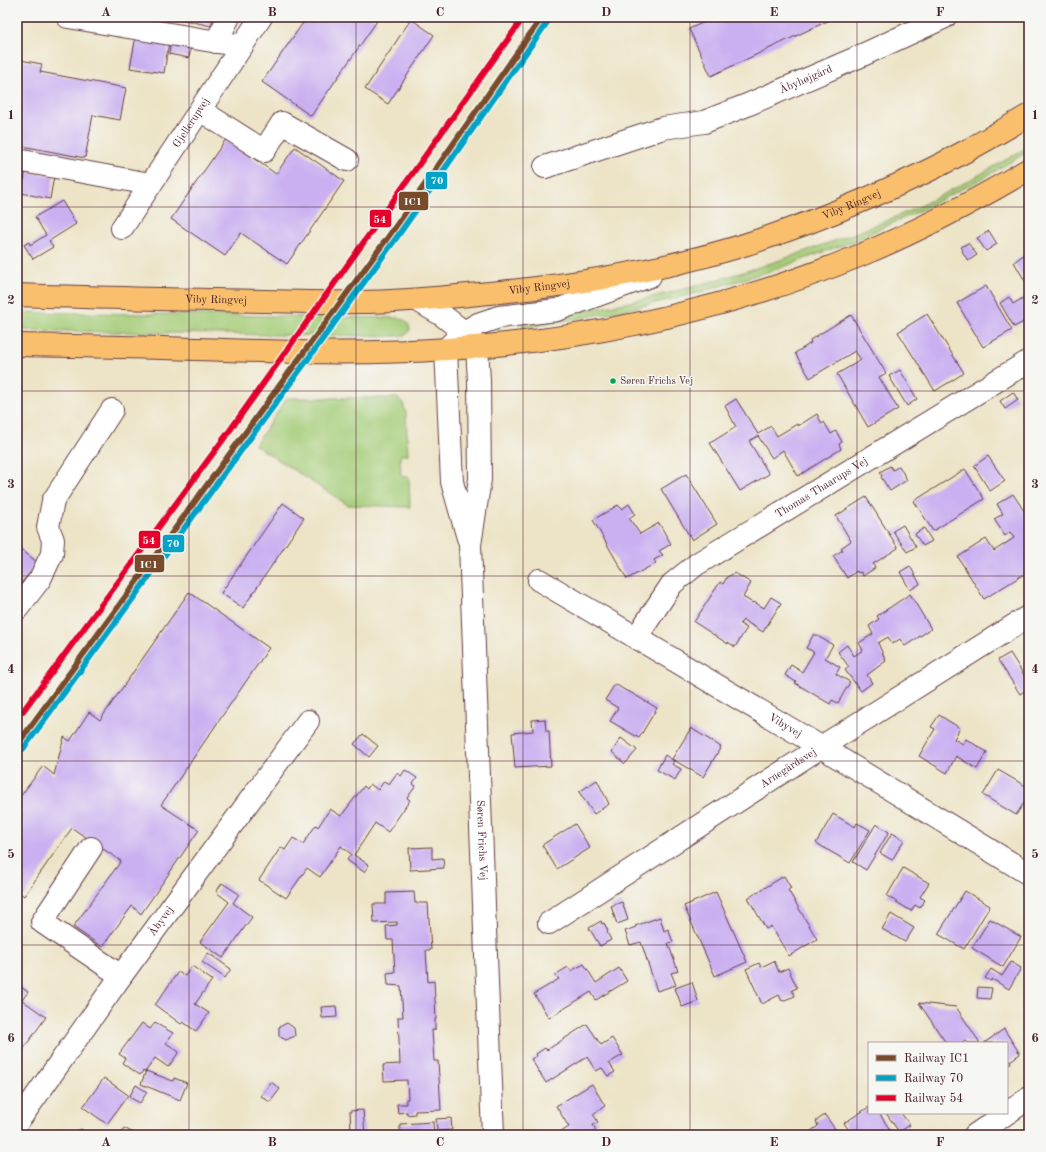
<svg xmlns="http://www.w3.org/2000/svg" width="1046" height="1152" font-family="'Old Standard TT',serif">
<rect width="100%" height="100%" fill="#f6f6f2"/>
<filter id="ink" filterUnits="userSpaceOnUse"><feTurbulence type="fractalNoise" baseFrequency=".025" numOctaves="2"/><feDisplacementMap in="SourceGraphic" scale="8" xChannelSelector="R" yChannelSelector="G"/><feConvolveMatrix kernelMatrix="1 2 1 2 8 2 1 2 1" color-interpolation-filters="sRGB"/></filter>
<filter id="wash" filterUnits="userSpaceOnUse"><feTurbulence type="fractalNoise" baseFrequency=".012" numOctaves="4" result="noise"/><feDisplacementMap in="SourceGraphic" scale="16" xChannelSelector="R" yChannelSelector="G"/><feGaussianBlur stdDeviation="0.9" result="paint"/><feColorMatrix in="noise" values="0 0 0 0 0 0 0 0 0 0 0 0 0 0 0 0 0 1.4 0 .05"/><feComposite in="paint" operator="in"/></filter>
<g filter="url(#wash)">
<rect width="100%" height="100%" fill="#ede4c7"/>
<g fill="#a4cc77" stroke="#777651">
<path d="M1029,146V151L985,177L919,211L856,240L780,268L694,294L625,310L523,328L522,320C623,308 722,282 817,247C851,235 885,222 918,207C956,188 993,168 1029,146Z"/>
<path d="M17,312L398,318C406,320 409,322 410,330L406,335L396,336L271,335L17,330Z"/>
<polygon points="287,398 397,398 403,403 406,414 408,455 400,455 401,476 409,477 410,507 348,505 255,445"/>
</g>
<g id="blocks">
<g fill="#cab0f1">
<polygon points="171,17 213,17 211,26"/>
<polygon points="307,17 371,17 377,21 311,116 262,82"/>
<polygon points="715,17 836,17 711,76 689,29"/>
<polygon points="411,19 434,35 388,104 365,89"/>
<polygon points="136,36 169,42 164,73 130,68"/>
<polygon points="172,36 192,40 189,58 169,54"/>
<polygon points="20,60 42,64 40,72 126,88 120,120 93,115 85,158 17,145 17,76"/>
<polygon points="226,139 276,174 295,147 344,181 287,264 241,233 225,256 171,219"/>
<polygon points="26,171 54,176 50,199 21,193"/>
<polygon points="62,201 76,224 49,241 53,247 33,259 24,245 29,242 30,245 46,235 35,217"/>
<polygon points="989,231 997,244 986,251 977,238"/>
<polygon points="1029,240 1029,288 1014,262 1029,251 1024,243"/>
<polygon points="968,243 977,255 968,261 962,251 963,250 961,247"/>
<polygon points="986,286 1012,330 983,347 957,303"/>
<polygon points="1009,297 1013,304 1023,298 1029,309 1029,319 1014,327 1000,303"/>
<polygon points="927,314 964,373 935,391 898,332"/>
<polygon points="851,315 886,373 879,377 898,409 868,427 837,374 861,360 855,351 810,378 795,353 811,343 810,340"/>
<polygon points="900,370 917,399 907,406 889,376"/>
<polygon points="1013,392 1018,400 1005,409 1000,401"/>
<polygon points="736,399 758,434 771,426 777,436 797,424 798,426 817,414 822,424 824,422 831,434 836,431 842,442 839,444 841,449 798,476 783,450 772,458 758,436 749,441 769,474 740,491 710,443 736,427 725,406"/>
<polygon points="988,456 1005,481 990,491 974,466"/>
<polygon points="890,466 893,470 899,466 907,480 890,491 881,477 882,476 880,472"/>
<polygon points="965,469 984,499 933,531 914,501"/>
<polygon points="686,474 717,524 692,540 661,489"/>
<polygon points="1013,494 1028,517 1029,516 1029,571 984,599 958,557 986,539 994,551 1014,538 1010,532 1005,536 994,519 1003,514 997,504"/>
<polygon points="866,497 898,548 873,564 875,568 863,576 861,572 858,573 857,571 847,578 833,556 843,550 841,548 851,541 836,516"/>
<polygon points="283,503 304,518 243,608 221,593"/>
<polygon points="629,504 635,514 629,518 640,534 659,523 671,544 659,551 663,555 654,560 656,563 627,579 593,520 618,505 622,509"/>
<polygon points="903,525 916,547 907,552 893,531"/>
<polygon points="924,528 932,541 923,546 915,534"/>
<polygon points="17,546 38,563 17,588"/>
<polygon points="910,566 920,584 910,590 900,572"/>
<polygon points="735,573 751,583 743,597 753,603 754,602 764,608 771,597 781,603 763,632 743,620 740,624 747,628 735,647 728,642 728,644 694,622 720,582 723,584 727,577"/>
<polygon points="189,592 269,648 161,805 199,830 141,914 132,906 102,947 73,927 121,861 72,828 24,896 17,891 17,801 43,766 54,775 64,737 70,741 89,712 100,720"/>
<polygon points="910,594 931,629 905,646 900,639 892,644 888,637 878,643 886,661 867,675 872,683 861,691 845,670 849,667 838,652 847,645 854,656 863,650 859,643 873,634 869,626 879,619 877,616"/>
<polygon points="814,634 833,645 825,658 840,667 836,674 850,682 838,703 832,700 830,704 795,683 796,682 785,675 791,665 802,672 814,652 806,648"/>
<polygon points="1010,653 1029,683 1029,688 1020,694 998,660"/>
<polygon points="615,684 628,692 628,691 657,708 639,738 610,721 618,708 605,700"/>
<polygon points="939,715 960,728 954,739 963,744 966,739 987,752 977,769 956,756 947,773 919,756 935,729 931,727"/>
<polygon points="545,719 546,731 549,731 551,766 515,768 512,733 533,731 532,720"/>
<polygon points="691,728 721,747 703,777 672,759"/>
<polygon points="363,734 378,746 369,757 354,744"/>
<polygon points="621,738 637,750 625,764 612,752"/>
<polygon points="665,755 674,761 672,764 681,769 675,780 657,770"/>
<polygon points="405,770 417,778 413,784 416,786 407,798 410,800 388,832 375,823 354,855 369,865 364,872 347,860 351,854 341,846 320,877 307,868 286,898 259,880 281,847 285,850 293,838 303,844 316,825 318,827 330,809 341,816 364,786 367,789 370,784 378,790 384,781 389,784 397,773 401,776"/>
<polygon points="998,770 1029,788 1029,795 1016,815 983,795"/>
<polygon points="597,780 609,804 594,814 579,792"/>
<polygon points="833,814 855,827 857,823 870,830 850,863 816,843"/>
<polygon points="575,824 590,848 557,869 542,845"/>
<polygon points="876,824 889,832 866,870 853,862"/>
<polygon points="892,833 904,840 892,860 880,853"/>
<polygon points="432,847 432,859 443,858 444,868 410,870 409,848"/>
<polygon points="903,868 929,883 920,897 925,900 920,908 915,905 911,911 887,896"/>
<polygon points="784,876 791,888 788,890 817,939 789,956 771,926 766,929 748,898"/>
<polygon points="222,883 239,894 233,903 252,917 223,958 200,942 229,902 216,892"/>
<polygon points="965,891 990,906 964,949 938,934"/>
<polygon points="414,892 415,903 428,903 431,950 426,950 428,982 434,981 436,1019 435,1019 435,1030 432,1030 434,1061 438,1061 441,1110 415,1111 415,1114 407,1115 407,1112 398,1113 397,1104 406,1104 406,1099 408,1099 407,1080 384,1081 383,1065 400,1064 398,1017 403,1017 401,986 388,985 387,973 395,972 393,940 387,940 386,926 397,925 397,922 374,923 373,904 386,904 386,893"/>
<polygon points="716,892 747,962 715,976 684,906"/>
<polygon points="622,902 628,920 617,924 611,906"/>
<polygon points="891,914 914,928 905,942 882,929"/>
<polygon points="660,917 664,931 668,929 673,942 668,943 678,971 671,973 676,985 657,991 641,942 630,945 625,931 636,927 635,926"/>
<polygon points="990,919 1021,937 1003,967 972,948"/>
<polygon points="601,921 602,924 604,923 608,931 607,932 611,940 600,946 589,928"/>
<polygon points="208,953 231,969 225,978 202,962"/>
<polygon points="774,961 779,972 788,968 797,988 792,990 795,996 782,1001 779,995 762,1004 746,969 759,963 761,967"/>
<polygon points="1011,962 1021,968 1009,989 992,979 991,981 985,978 991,969 1002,976"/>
<polygon points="584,964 596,983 619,968 627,981 596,1000 591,992 549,1018 534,994 559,979 555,975 568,967 571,971"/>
<polygon points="192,966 212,980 195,1004 209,1013 196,1031 183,1022 181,1024 155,1005 178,972 185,976"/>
<polygon points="692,982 698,1001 682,1007 675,988"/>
<polygon points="18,985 28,992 22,1000 46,1017 17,1058"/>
<polygon points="978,987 992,988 990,999 977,998"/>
<polygon points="919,1003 956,1007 980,1043 967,1043 965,1040 961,1043 946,1043"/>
<polygon points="336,1006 337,1017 322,1018 321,1007"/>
<polygon points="142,1023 150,1029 155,1023 173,1033 166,1043 179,1052 168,1067 155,1058 146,1071 173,1081 174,1078 187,1083 180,1100 141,1084 146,1071 145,1072 143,1071 140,1075 122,1063 125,1058 119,1054"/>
<polygon points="287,1023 294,1028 295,1036 286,1040 279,1036 279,1027"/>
<polygon points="587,1024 601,1045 612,1038 623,1055 609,1063 615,1072 608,1076 602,1068 596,1071 587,1057 546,1083 531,1059 537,1056 536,1054 545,1048 547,1050"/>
<polygon points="1004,1029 1020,1054 1010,1061 1011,1063 1007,1066 1007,1043 984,1043"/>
<polygon points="104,1078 128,1095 107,1124 83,1107"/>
<polygon points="271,1082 280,1089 270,1102 261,1096"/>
<polygon points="592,1084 605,1106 593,1114 598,1122 593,1125 596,1130 589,1135 556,1135 569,1127 556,1106"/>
<polygon points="136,1085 147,1092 140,1103 129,1097"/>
<polygon points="869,1107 869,1113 879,1113 890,1130 883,1135 852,1135 844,1123"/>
<polygon points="363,1110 365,1135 325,1135 325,1134 351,1132 350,1111"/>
<polygon points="886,1113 901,1113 910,1125 899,1132"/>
<polygon points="825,1115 839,1135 814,1135 811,1131 818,1126 816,1121"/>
<polygon points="451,1118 452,1130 437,1131 436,1119"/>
<polygon points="433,1122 434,1135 400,1135 400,1124"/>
<polygon points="124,1128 137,1135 120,1135"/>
<polygon points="80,1129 94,1135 77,1135"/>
</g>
</g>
</g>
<g filter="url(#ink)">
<use href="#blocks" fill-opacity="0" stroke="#623d42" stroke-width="1"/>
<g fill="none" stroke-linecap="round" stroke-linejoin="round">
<g stroke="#623d42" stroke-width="24">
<g id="minor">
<polyline points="68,17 242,46"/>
<polyline points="216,42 229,17"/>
<polyline points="200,110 264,151 282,123 347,160"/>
<polyline points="17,160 150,184"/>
<path id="s1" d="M545,167L663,128L704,122L747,105L856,58L945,17"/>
<path id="s2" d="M122,228L261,17"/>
<path id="s3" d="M417,300L442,315L464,332L477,347L479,381L480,479L470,545L493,1135"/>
<polyline points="468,538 452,482 446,349 464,332 478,324 499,317 557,310 650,276"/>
<path id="s4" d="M539,580L821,747L1029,874"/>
<polyline points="17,609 40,579 52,554 53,540 48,527 53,501 112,410"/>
<path id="s5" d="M636,638L672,584L697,564L1029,361"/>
<polyline points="91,848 42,922 121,976"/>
<path id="s6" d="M549,923L821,747L1029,616"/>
<path id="s7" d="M17,1123L121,976L308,721"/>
<polyline points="975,1135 1029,1098"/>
</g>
</g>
<g stroke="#623d42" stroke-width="24">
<g id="major">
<path id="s8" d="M17,295C84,297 150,299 217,300C264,301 311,303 359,302C399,302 439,298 479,294C580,285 682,268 777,234C820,219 863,201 904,182C947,163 988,139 1029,115"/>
<path d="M17,345C77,346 136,347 196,349C280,352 364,355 448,349C589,340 730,309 861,255C919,231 975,201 1029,169"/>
</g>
</g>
<use href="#minor" stroke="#fff" stroke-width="22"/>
<use href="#major" stroke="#f9bf6d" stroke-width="22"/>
<g stroke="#f6f6f2" stroke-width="9">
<polyline id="rail-1" points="17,745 391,233 542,17"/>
</g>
<g stroke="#f6f6f2" stroke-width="9">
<polyline id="rail-2" points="23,749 397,237 548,21"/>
</g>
<g stroke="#f6f6f2" stroke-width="9">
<polyline id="rail-3" points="23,711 228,433 521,21"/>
</g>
<use href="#rail-1" stroke="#7a4b2a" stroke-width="6"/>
<use href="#rail-2" stroke="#04a2c6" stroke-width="6"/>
<use href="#rail-3" stroke="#e4002b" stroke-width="6"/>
</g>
</g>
<path fill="none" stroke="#4a1f2b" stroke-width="1" stroke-opacity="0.55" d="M189,17V1135M356,17V1135M523,17V1135M690,17V1135M857,17V1135M17,207H1029M17,391H1029M17,576H1029M17,761H1029M17,945H1029"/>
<circle fill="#00a651" stroke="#f6f6f2" stroke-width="1.5" cx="613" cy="381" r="3.5"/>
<g text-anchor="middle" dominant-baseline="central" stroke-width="3" stroke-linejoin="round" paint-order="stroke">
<g font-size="10" fill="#4a1f2b" stroke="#f6f6f2" text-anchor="start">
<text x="620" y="381">Søren Frichs Vej</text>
</g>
<g font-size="11" fill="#4a1f2b" stroke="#f6f6f2">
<text stroke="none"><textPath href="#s1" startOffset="276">Åbyhøjgård</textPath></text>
<text stroke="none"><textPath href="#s2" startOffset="126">Gjellerupvej</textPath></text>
<text stroke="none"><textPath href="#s8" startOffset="847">Viby Ringvej</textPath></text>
<text stroke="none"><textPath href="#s8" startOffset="523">Viby Ringvej</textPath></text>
<text stroke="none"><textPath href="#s8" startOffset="199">Viby Ringvej</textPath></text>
<text stroke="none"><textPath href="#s5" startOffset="243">Thomas Thaarups Vej</textPath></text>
<text stroke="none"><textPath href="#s4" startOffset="286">Vibyvej</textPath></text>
<text stroke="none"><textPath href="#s6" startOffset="285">Arnegårdsvej</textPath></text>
<text stroke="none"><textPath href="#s3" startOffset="571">Søren Frichs Vej</textPath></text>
<text stroke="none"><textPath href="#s7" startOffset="248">Åbyvej</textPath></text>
</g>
</g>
<g stroke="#f6f6f2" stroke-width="1.5">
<rect x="425" y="171" width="23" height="19" rx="4" fill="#04a2c6"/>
<rect x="398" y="191" width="31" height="20" rx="4" fill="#7a4b2a"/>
<rect x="369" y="209" width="23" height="19" rx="4" fill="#e4002b"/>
<rect x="138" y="530" width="23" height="19" rx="4" fill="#e4002b"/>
<rect x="162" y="534" width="23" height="19" rx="4" fill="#04a2c6"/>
<rect x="134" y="554" width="31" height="19" rx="4" fill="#7a4b2a"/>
</g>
<g font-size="11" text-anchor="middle" font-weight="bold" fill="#fff">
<text x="437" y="184">70</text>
<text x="413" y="205">IC1</text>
<text x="380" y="223">54</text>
<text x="149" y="544">54</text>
<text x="173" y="547">70</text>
<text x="149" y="568">IC1</text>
</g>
<rect width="1046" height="1152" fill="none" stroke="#f6f6f2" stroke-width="44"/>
<rect x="868" y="1042" width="140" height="72" fill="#f6f6f2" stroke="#b1a0a2"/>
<rect x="876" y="1055" width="20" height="6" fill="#7a4b2a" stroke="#b1a0a2"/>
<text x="904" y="1062" font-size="12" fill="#4a1f2b">Railway IC1</text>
<rect x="876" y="1075" width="20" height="6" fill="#04a2c6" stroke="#b1a0a2"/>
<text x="904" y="1082" font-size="12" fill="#4a1f2b">Railway 70</text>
<rect x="876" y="1095" width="20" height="6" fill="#e4002b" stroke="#b1a0a2"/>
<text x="904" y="1102" font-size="12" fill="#4a1f2b">Railway 54</text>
<rect x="22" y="22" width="1002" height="1108" fill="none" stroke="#4a1f2b" stroke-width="1.5"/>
<g font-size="13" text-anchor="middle" font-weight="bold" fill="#4a1f2b">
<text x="106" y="16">A</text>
<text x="272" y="16">B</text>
<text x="440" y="16">C</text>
<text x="606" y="16">D</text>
<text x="774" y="16">E</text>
<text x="940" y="16">F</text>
<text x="11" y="119">1</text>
<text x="1035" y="119">1</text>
<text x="11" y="304">2</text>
<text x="1035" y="304">2</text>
<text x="11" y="488">3</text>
<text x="1035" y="488">3</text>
<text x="11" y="673">4</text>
<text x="1035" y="673">4</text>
<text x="11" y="858">5</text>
<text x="1035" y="858">5</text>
<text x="11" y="1042">6</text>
<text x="1035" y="1042">6</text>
<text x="106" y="1146">A</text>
<text x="272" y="1146">B</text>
<text x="440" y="1146">C</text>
<text x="606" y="1146">D</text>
<text x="774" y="1146">E</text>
<text x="940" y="1146">F</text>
</g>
</svg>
